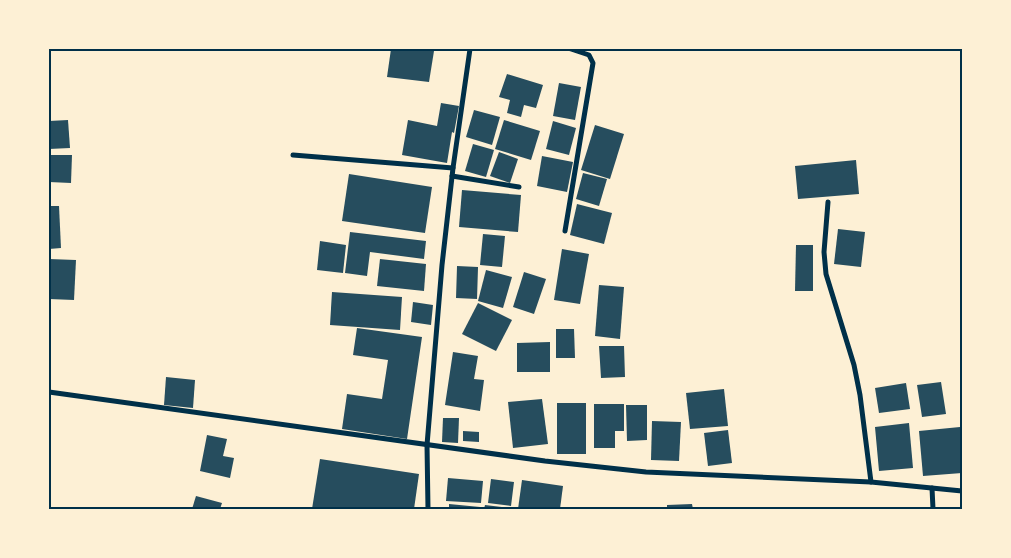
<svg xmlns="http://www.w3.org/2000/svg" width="1011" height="558" font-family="Lato,sans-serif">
<rect width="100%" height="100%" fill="#fdf0d5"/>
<g fill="#264d5e">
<polygon points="391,49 420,49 434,51 429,82 387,77"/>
<polygon points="507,74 543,85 536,108 524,105 521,117 507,113 510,100 499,97"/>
<polygon points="559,83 581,87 575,120 553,116"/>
<polygon points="441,103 459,106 454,133 452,132 447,163 402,155 408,120 437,126"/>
<polygon points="474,110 500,117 492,145 466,137"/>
<polygon points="68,120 70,148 49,149 49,121"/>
<polygon points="504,120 540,131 531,160 495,149"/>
<polygon points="553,121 576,128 569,155 546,149"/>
<polygon points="595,125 624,134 610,179 581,170"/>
<polygon points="473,144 494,150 486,177 465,171"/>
<polygon points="499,152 518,159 510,183 490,176"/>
<polygon points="49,155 72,155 71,183 49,182"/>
<polygon points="542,156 573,162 567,192 537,186"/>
<polygon points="856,160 859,194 798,199 795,166"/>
<polygon points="583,173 607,179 599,206 576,199"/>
<polygon points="349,174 432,187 425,233 342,221"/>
<polygon points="462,190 521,195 518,232 459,227"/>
<polygon points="577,204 612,213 604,244 570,235"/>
<polygon points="49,206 59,206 61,248 49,249"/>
<polygon points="838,229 865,232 861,267 834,264"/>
<polygon points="350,232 426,241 424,259 370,252 367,276 345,273"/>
<polygon points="483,234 505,236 502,267 480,265"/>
<polygon points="320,241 346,245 343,273 317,270"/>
<polygon points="796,245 813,245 813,291 795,291"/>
<polygon points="562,249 589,254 580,304 554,300"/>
<polygon points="49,259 76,260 74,300 49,299"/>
<polygon points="380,259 426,264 424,291 377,286"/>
<polygon points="457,266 478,267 477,299 456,298"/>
<polygon points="486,270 512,277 503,308 478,301"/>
<polygon points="524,272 546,279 534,314 513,307"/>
<polygon points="599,285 624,287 620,339 595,336"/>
<polygon points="332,292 402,297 400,330 330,325"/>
<polygon points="413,302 433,305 431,325 411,322"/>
<polygon points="478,303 512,320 496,351 462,334"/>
<polygon points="357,328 422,337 407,439 342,429 347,394 382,399 388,360 353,355"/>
<polygon points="556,329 574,329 575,358 556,358"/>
<polygon points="550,342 550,372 517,372 517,343"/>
<polygon points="599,346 624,346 625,377 601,378"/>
<polygon points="453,352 478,356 474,379 484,380 480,411 445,405"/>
<polygon points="166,377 195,380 193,408 164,405"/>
<polygon points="941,382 946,414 922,417 917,385"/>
<polygon points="906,383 910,409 879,413 875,388"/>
<polygon points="724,389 728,426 690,429 686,393"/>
<polygon points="542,399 548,444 513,448 508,402"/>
<rect x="557" y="403" width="29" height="51"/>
<polygon points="594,404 624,404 624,431 615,431 615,448 594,448"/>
<polygon points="626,405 647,405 647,440 627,441"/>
<polygon points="443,418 459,418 458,443 442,442"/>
<polygon points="652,421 681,422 679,461 651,460"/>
<polygon points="909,423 913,468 879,471 875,427"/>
<polygon points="960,427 962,473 923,476 919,431"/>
<polygon points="728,430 732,463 708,466 704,433"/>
<polygon points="463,431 479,432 479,442 463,441"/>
<polygon points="207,435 227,439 223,456 234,458 230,478 200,471"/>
<polygon points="320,459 419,474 414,509 312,509"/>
<polygon points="448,478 483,481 481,503 446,501"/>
<polygon points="491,479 514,482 511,506 488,503"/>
<polygon points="522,480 563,486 560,509 518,509"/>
<polygon points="196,496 222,503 220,509 192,509"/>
<polygon points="449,504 480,507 480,509 449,509"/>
<polygon points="692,504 693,509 667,509 667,505"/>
<polygon points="485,505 510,508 510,509 484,509"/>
</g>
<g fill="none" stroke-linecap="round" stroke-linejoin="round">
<g stroke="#003049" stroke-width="5">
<polyline points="293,155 453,168"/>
<polyline points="452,176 519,187"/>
<polyline points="828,202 824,252 826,274 854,365 860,395 871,482"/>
<polyline points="565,231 593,63 589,55 571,49"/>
<polyline points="49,392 545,461 646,472 871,482 962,491"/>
<polyline points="932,488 933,509"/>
<polyline points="428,509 427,445 442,265 453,168 470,49"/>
</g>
</g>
<rect width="1011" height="558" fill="none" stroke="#fdf0d5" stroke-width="100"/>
<rect x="50" y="50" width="911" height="458" fill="none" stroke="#003049" stroke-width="2"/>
</svg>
